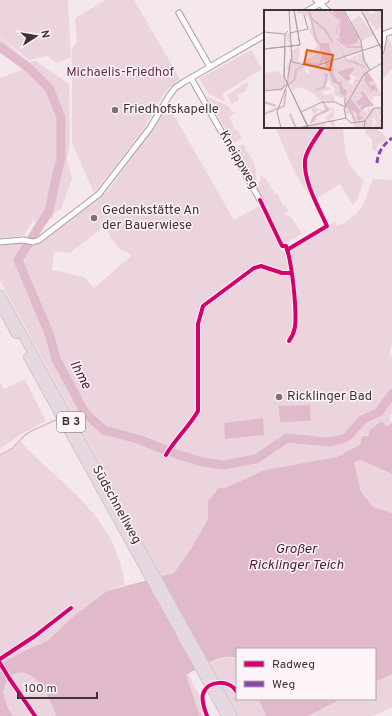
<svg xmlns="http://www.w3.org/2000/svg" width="392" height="716" font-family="Overpass,sans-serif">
<rect width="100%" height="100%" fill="#f4e8ed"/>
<g fill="#ecd4df" fill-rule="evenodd">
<polygon points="0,0 68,0 71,57 57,63 47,56 29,60 0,36"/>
<polygon points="106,0 134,0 180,79 164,93 143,130 94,193 72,143 72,48 77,42 75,18"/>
<polygon points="0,37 29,62 36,61 69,84 70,143 67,160 72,179 61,209 54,213 53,218 43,222 50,211 54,198 57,179 63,158 62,117 50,87 28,65 0,42"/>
<polygon points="388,38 392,45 392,68 381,81 381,58 384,54 386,39"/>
<polygon points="251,50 262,69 222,94 225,102 208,93 199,79"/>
<polygon points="27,67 48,89 60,118 60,158 55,178 52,198 48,210 38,226 33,220 24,235 0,238 0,78 24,69 28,72 41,100 28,71 24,69"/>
<polygon points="247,82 249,86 245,89 246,91 237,95 239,100 232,104 227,95"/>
<polygon points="206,96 229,106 232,112 235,111 236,113 229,117 235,129 237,129 242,138 233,143"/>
<path d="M168,105L234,220L259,206L283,252L290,250L335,222L338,226C347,221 357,216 362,206C367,198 368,189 373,179L392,180V343L389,357L392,356V414L390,415L389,418L392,423L389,425L384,426L383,422L374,426L361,444L337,457L265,470L225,488L208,501V519L192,547L174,573L162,577L0,281V244L24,243L35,245L40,243L107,192L152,130ZM106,225L110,236L119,249L132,255L94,288L84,277L52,270L54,251L70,253Z"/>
<path d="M275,127H321C301,158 301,163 313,198L311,199L294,171Z"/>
<path d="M325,127H343L345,150L349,164L362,180L364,181L357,200L353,205L340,184L317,198C314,190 309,182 308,174C305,157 315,140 325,127Z"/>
<polygon points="364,127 375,127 388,138 377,146 377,150 375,152 372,148 372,140 365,132 366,129"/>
<polygon points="243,144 255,165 254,166 256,170 256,180 253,182 234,149"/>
<polygon points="261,175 263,179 265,178 275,194 277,193 283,205 285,205 288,211 284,214 291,217 302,234 287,242 282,242 269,213 256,189 260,181"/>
<polygon points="25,379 46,421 21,434 0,449 0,383 4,389"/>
<path d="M21,442C65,489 115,515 125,585L107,591L76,614L47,641L24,651L3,662L0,665V456L14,449Z"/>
<polygon points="361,460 392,474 392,513 373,507 361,492 354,461"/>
<polygon points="228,657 237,658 237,699 258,699 266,716 237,716 208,663"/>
<path d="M18,672C21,673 25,672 28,673C41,677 52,704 56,716H13L7,706L3,691L8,678Z"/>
<polygon points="188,674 206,707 209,716 200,716 185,675"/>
<polygon points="392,674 392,707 373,716 308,716 341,699 375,699 375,682"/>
</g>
<g fill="#e0bacb">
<polygon points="310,405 311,421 280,422 279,406"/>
<polygon points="263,418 264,435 225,439 224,423"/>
<path d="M380,422H383L385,426L389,425L392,423V474L361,460L354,462L361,492L373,507L392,513V674L375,682V649H237V658C223,652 198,668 186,675L200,716H56C50,697 32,658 8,678L3,691L7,706L13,716H0V665L3,662L24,651L47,641L76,614L107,591L174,573L192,547L208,519V501L219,488H225L265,470L337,457L361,444V439L363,436H368L370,430Z"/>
<polygon points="258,699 341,699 308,716 266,716"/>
</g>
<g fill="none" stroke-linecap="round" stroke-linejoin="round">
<g stroke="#e0bacb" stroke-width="1.5">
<polyline points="72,416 85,413"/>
<polyline points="0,455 13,448 25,435 33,430 56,420"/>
</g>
<polyline stroke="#e0bacb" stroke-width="9" points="0,47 30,69 49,88 61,117 61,158 56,178 52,198 49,211 18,260 50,336 56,359 85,413 104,430 141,440 170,452 202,462 224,465 256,459 287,438 328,442 343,439 348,436 362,420 379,412 392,394"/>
<g stroke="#aa9fa4" stroke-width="7">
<g id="minor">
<polyline points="316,0 328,11"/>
<polyline points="307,11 326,0"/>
<polyline points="179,13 210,67"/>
<polyline points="382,35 392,31"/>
<polyline points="381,51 384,35"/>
<polyline points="191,78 260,200"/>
<polyline points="0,242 23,240 33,242 39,240 99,194 150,128 169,96 175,88 184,82 265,35"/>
</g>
</g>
<g stroke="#cdc6c9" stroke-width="10">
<g id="trunk">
<polyline points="0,294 233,716"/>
<polyline points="0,305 16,334"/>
<polyline points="28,357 226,716"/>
</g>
</g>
<use href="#minor" stroke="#fdfcfc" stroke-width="5"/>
<use href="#trunk" stroke="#e6d8e0" stroke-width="8"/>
<path stroke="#8e44ad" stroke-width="3" stroke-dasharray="6 3" stroke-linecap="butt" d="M377,163C378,152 383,145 392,138"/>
<g stroke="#fcf4f8" stroke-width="6">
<g id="cycleway">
<path d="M260,200L282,246H286C292,262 297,310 295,327C294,332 292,337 289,341"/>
<path d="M287,250L327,226C319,208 303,181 305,160C307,148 317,137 323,127"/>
<path d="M166,455C175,439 189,427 198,411V324L203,306L254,268L261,266L282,273H291"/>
<polyline points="0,659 35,636 71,608"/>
<polyline points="0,663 9,678 35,716"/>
<path d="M207,716C205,710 201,701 203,694C208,679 230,680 237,692"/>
</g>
</g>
<use href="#cycleway" stroke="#d6006c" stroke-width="4"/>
</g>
<g fill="#7f7177" stroke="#fcf4f8" stroke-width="1.5">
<circle cx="115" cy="110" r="4"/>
<circle cx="94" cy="218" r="4"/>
<circle cx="279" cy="397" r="4"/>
</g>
<g text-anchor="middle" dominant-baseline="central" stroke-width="3" stroke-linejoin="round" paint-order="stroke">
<rect fill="#fcf4f8" stroke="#786c72" stroke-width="1" x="57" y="412" width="28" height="20" rx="3"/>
<g font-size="12" font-weight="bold" fill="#403138">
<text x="71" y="422">B 3</text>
</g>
<g font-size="13" fill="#682c4c" stroke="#fcf4f8">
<text x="120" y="73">Michaelis-Friedhof</text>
</g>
<g font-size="13" fill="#403138" stroke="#fcf4f8" text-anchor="start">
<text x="123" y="110">Friedhofskapelle</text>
<text x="102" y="211">Gedenkstätte An<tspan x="102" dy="15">der Bauerwiese</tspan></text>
<text x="287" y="397">Ricklinger Bad</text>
</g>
<g font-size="13" fill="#403138" stroke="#fcf4f8">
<text transform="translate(238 160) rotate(60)">Kneippweg</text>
<text transform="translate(116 505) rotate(61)">Südschnellweg</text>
</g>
<g font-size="14" font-style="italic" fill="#501737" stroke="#fcf4f8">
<text transform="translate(80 375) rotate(62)">Ihme</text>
<text x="296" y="549">Großer<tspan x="296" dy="16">Ricklinger Teich</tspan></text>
</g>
</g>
<g transform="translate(264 10)">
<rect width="118" height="118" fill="#f4e8ed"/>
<path d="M34,0H68L78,10L76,28L84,34L95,31L87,12L95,5L108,22L110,25L97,31L99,41L66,52L69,49L65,37L59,45L62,53L46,57L43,54L40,56L30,52L41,58L43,65L45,63L44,58L48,59L62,54L65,59L70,57V53L66,52L80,48L97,54L103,61L96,67L103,62L100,66L101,71H110L118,86H109V92L99,81L96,83L99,86L94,89L93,94L100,92L103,94L100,93L96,98L99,102L102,101L104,106L103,99L111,98L115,107L113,97L117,100V105L114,108L118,110V118H112L109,115L113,114L111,108L108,109L109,115L103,118H91L88,104H82L81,97L73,93L81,96L82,89L70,85V77L66,74L65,69L61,76L68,79L58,82L61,85L69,83L71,92L61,90L58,92L49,83L39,78L33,77L30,81L27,78L23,57L28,44L27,37L25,38L27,37L21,24L26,23L29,37L34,36L28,37L25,26L28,40L34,37L36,39L34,51L41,52V49L50,47H44L43,43L46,47L51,45L50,43L46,45L44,40L49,42L53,35L45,20L48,14L44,6L33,3ZM90,57L91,59L85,64L94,68L90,69L89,76L84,72L88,69L83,71L73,62ZM71,58L69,63L73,71L79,72L77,74L79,78L83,79L82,87L76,84L75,75L69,74L66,65L65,59ZM87,89L97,101L95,106L98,108L96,111L93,109V103L87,100L84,95ZM105,0L104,1L106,5L114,0L118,2V16L109,22L112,17L108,16L107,11L104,13L101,6L102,2H99ZM99,42L106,60L104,61L97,53L84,51L81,48L84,50L92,45L93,49L95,51L93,45ZM15,61L23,74L18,81L0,80V63ZM50,96L59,101L61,97L70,98V107L65,109L71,111L70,118L61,108L69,101L68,99L52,106L56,113L60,112L62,116L48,118L47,114L55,113L53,109L52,112H47L48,107L57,102L54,99L52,104L49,103L47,100Z" fill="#ecd4df" fill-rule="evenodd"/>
<path d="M63,0L74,6L77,11L76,15L73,21L74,28L69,35H75L76,36L83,50L93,52L99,55L110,71L114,81L118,84L114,81L110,71L101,72L100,66L103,61L98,56L82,51L76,36L69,35L74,28L72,21L76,11ZM68,0H79L94,28V33L85,35L75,29L78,10ZM57,33H65L70,57L65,59L71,58L69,62L73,71L79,72L77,74L79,78L83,80L82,87L76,84L75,75L69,73L60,50ZM89,57L91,59L85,65L87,69L83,71L73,62ZM99,81L110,96L102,97L98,101L96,98L100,93L95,96L92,92L99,86L96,83ZM87,89L97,101L95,105L99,108L95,111L93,109V103L87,100L83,95Z" fill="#e0bacb"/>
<path fill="none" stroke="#e0bacb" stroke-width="2" d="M45,0L52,29L56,34L59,48L56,54M69,0L79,8L76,26L93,28L78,0M46,2L47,8L61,20L69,33M73,29L85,37H97M103,72L106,77L110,76L108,80L111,78L113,81M24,75L31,69L32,60L44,53L52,55M52,80L60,77L63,65L60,64M81,87V95L85,97L91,111M0,92L12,96M0,104L20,96L22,80M26,104L32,118M47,113L51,106L64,100L59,92"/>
<path fill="none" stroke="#ac9fa5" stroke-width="1" d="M25,0L28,52M80,0L97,31L100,51L106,60M97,0L118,40M99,3L118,40M0,22L21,24L24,21M26,23L44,19L40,5M21,24L20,66L44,118M21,38L20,67L45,118M0,39L36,35L30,0M0,39L36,35L30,0M28,52L49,57L118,34M24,66L27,49M0,81L18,79L21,75M37,102L58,92H71L81,97M82,108L80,99L100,64L118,53M17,118L13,102L24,72V66M34,118L82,108L87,113L101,111M100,118L101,111L110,98H118"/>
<path fill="#e8590c" fill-opacity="0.15" stroke="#e8590c" stroke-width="2" d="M43,40L69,45L66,60L40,54Z"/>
<rect width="118" height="118" fill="none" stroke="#403138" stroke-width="2"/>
</g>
<rect x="236" y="648" width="140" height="52" fill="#fcf4f8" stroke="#b1a6ab"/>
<rect x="244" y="661" width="20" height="6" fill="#d6006c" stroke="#b1a6ab"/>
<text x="272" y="668" font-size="12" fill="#403138">Radweg</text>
<rect x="244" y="681" width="20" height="6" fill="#8e44ad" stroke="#b1a6ab"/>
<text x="272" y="688" font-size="12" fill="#403138">Weg</text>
<g transform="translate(36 36) rotate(78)" stroke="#fcf4f8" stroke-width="3" paint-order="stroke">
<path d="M0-3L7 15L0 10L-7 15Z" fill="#403138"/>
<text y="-6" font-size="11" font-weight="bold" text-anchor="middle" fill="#403138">N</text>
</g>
<path d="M18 692v6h79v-6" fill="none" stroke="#403138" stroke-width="2"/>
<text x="24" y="692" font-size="12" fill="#403138" stroke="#fcf4f8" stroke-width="3" paint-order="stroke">100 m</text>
</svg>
